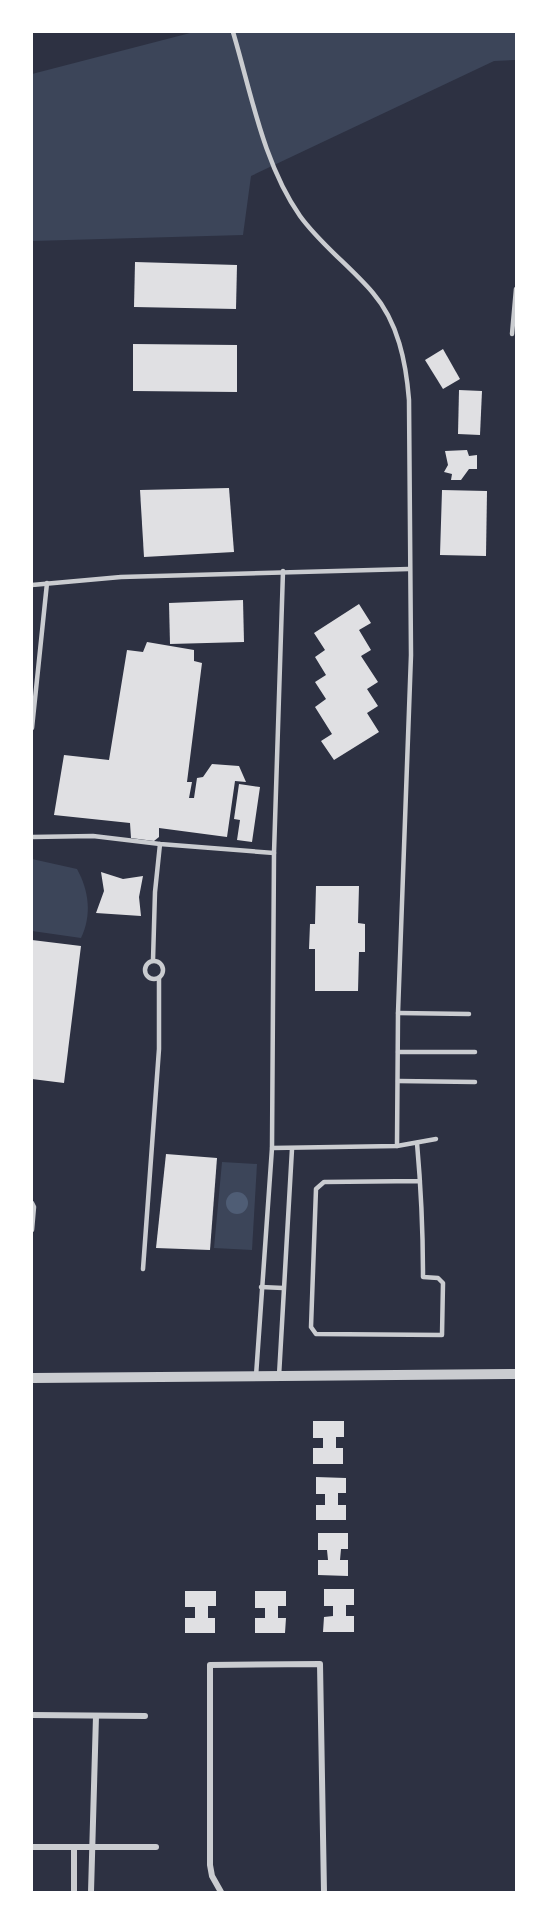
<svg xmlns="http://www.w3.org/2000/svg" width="548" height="1924" font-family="'DejaVu Sans',sans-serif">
<rect width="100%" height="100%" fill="#2d3142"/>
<g fill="#3c4559">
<polygon points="194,32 516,32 516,60 494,61 251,176 243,235 32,241 32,74"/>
<path d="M32,859L77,869C89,891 92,915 81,938L32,931Z"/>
<polygon points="222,1162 257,1164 252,1250 214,1248"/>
</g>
<circle fill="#4f5d75" cx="237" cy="1203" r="11"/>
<g fill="#e0e0e3">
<polygon points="135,262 237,265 236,309 134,307"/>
<polygon points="133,344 237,345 237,392 133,391"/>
<polygon points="443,349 460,379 443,389 425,360"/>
<polygon points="459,390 482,391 480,435 458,434"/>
<polygon points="467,450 469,456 477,455 477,469 469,469 461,480 451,480 452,474 444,472 448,465 445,451"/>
<polygon points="229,488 234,552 144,557 140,490"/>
<polygon points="442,490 487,491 486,556 440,555"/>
<polygon points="243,600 244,642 170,644 169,603"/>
<polygon points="359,604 371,623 359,630 371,650 361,656 378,682 367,689 378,706 367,713 379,732 334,760 321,741 332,734 315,707 326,699 315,682 326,675 315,657 325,650 314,633"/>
<polygon points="147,642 194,650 194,661 202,663 187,782 192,782 189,798 194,798 197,778 203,777 212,764 239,766 246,782 235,781 227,837 159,828 159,837 154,841 131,838 130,823 54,815 64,755 109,760 127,650 143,652"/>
<polygon points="239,784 260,787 252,842 237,840 240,820 234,819"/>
<polygon points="101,872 123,879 143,876 139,897 141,916 96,913 104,891"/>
<polygon points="316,886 359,886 358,923 365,924 365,952 359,952 358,991 315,991 315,949 309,949 310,924 315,924"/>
<polygon points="32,940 81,946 64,1083 32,1079"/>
<polygon points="166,1154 217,1158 210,1250 156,1248"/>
<polygon points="313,1421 344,1421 344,1437 336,1437 336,1448 343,1448 343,1464 313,1464 313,1448 323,1448 323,1438 313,1438"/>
<polygon points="316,1477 346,1478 346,1493 338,1493 338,1505 346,1505 346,1520 316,1520 316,1505 325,1505 325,1494 316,1494"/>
<polygon points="318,1533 348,1533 348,1549 341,1549 340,1560 348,1560 348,1576 318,1575 318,1560 328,1560 327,1550 318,1550"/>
<polygon points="324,1589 354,1589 354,1605 346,1605 346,1616 354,1616 354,1632 323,1632 324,1617 333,1616 333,1606 324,1606"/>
<polygon points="185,1591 216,1591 216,1606 208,1606 208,1618 215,1618 215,1633 185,1633 185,1618 195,1618 195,1607 185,1607"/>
<polygon points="255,1591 286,1591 286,1606 278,1606 278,1618 286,1618 285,1633 255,1633 255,1618 265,1618 265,1608 255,1608"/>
</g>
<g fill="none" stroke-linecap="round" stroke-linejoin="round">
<g stroke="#caccd0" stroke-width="4.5">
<path d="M233,32C251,92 263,163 300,216C321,245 350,266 373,293C398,322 406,362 409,400L411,655L398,1013L397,1146"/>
<polyline points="512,334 516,289"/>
<polyline points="32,585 121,577 409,569"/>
<polyline points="32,728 47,583"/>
<polyline points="32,837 93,836 160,844 274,853"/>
<polyline points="153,960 155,892 160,844"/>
<circle cx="154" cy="970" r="9"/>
<polyline points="398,1013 469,1014"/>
<polyline points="398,1052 475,1052"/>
<polyline points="398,1081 475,1082"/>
<path d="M417,1143C421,1188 423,1232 423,1277L438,1278L443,1283L442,1335L316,1334L311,1327L316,1189L324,1182L420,1181"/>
<polyline points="272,1148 397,1146 436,1139"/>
<polyline points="32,1203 34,1207 32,1230"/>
<polyline points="143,1269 159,1049 159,978"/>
<polyline points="261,1287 283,1288"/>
<polyline points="256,1376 272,1148 274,853 283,571"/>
<polyline points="279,1376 292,1149"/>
</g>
<g stroke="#caccd0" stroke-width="6">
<polyline points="32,1715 145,1716"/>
<polyline points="32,1847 156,1847"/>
<polyline points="74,1892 74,1848"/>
<polyline points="91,1892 96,1716"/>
<polyline points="221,1892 212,1876 210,1865 210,1665 320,1664 324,1892"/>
</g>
<polyline stroke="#caccd0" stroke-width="10" points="32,1378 516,1374"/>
</g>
<rect width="548" height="1924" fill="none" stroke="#ffffff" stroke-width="66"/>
</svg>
